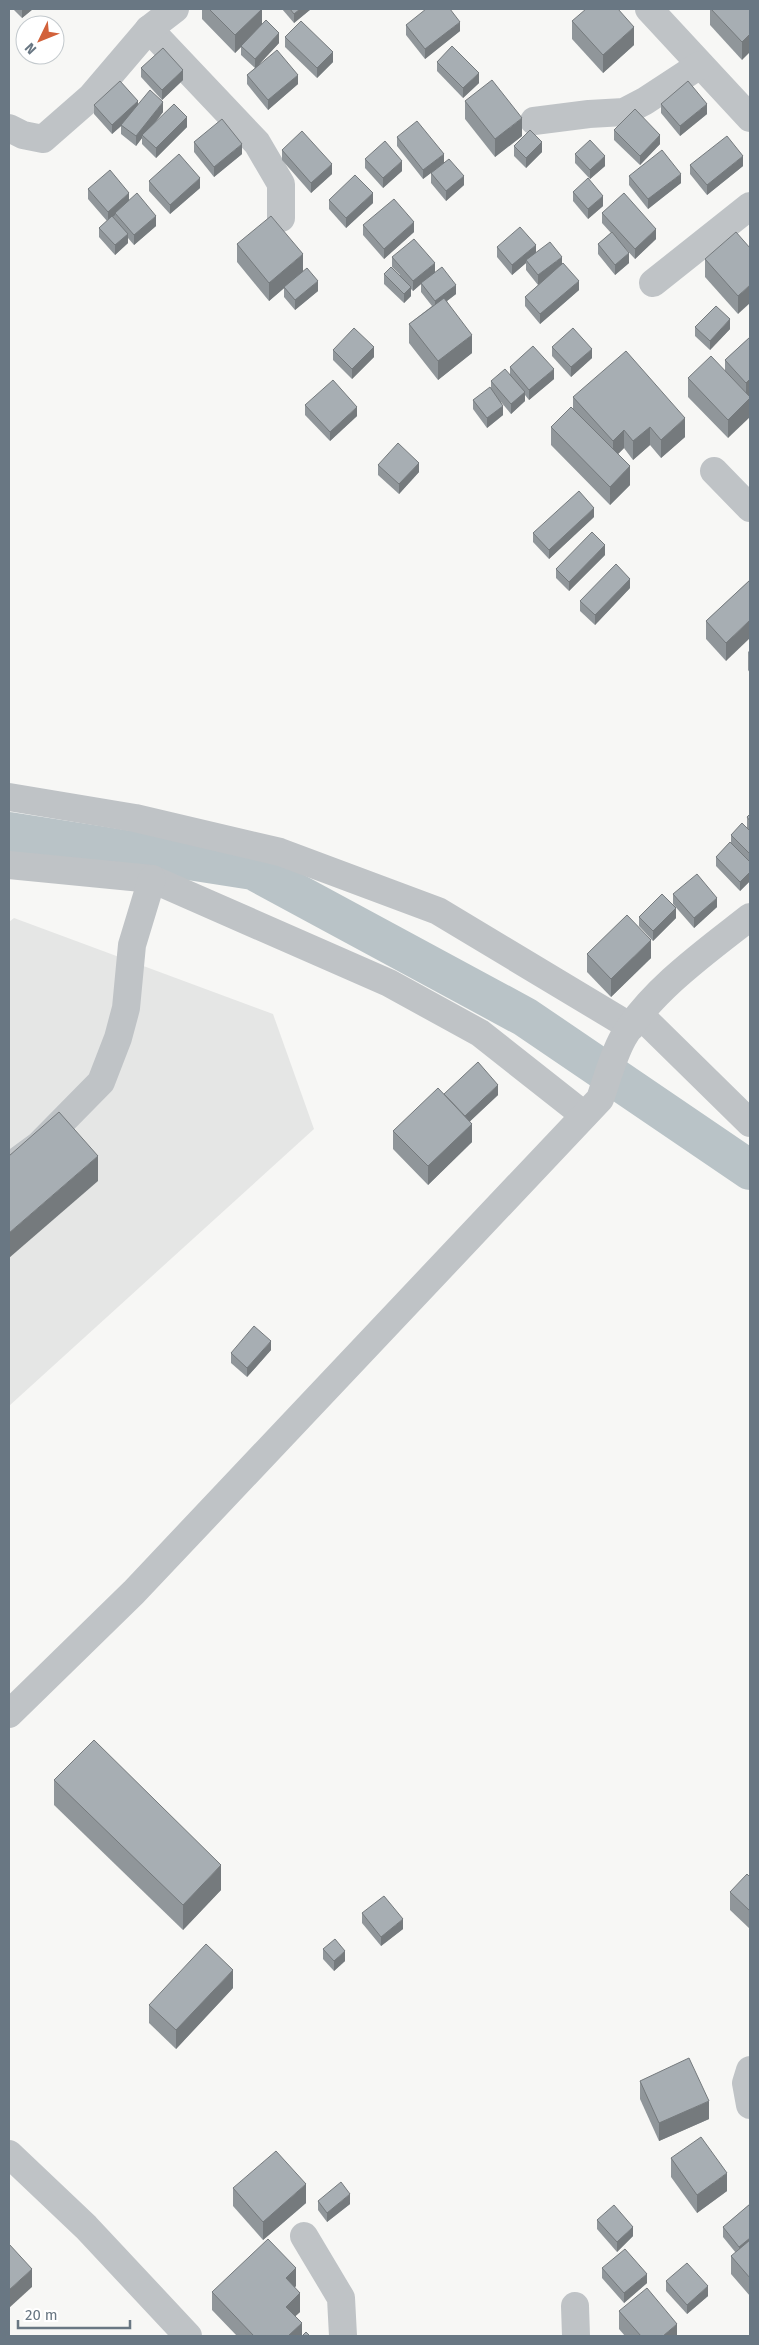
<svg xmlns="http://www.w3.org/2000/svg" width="759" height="2345" font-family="'Fira Sans',sans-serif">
<rect width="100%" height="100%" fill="#f7f7f5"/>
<polygon fill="#e5e6e5" points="14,918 273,1014 314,1129 9,1406 9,922"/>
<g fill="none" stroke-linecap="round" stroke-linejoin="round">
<polyline stroke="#b9c3c7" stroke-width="40" points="9,832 253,870 525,1017 750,1170"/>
<g stroke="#bfc3c6" stroke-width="28">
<polyline points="649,9 750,118"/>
<polyline points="149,29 257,143 281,184 281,218"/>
<polyline points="534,121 589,114 624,112 645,101 700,65"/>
<polyline points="9,128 23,135 43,139 91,97 149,29 175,9"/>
<polyline points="653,283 750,206"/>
<polyline points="714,471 750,508"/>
<polyline points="9,797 135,818 280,852 438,911 631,1027"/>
<polyline points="9,865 152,879 389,983 480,1033 584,1115"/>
<polyline points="640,1015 750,1123"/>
<polyline points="9,1167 39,1145 101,1082 118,1038 126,1008 132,945 152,879"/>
<path d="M9,1714L134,1592L600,1099C607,1079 613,1056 623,1038C650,991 708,950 750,917"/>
<polyline points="750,2070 746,2083 750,2105"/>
<polyline points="9,2154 86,2227 188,2336"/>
<polyline points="304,2236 341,2298 343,2336"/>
<polyline points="575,2306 576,2336"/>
</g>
</g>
<g fill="#90969a">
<polygon points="13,9 33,9 22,18"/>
<polygon points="202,9 262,9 262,24 279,43 258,65 298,84 268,110 247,84 247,75 255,68 241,55 241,47 235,53 202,19"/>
<polygon points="282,9 311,9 294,23"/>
<polygon points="710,9 750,9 742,60 710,25"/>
<polygon points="572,21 634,45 603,73 572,39"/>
<polygon points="406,25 460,31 425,59 406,35"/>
<polygon points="285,37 333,62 317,78 285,47"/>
<polygon points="437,62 479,83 463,98 437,71"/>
<polygon points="141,68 183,80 162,100 141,77"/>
<polygon points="465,101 522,136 495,157 465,119"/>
<polygon points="661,104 707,114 680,136 661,113"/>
<polygon points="94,105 138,105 163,112 155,123 187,127 156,158 142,144 142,138 136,146 121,134 121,126 112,134 94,114"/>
<polygon points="614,130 660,144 640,165 614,140"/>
<polygon points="397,137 444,163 464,185 446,201 431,183 431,173 436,169 423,179 397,146"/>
<polygon points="194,142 242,154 214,177 194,152"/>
<polygon points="514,146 542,152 526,168 514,156"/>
<polygon points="282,150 332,174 311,193 282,160"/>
<polygon points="575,154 605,166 590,179 575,163"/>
<polygon points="365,159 402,171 383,188 365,168"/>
<polygon points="690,165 743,166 707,195 690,174"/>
<polygon points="629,176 681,183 648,209 629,185"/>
<polygon points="149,181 200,188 170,214 149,191"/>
<polygon points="88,189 129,200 156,226 134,245 128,238 128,243 115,255 99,237 99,228 107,221 88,199"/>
<polygon points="573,192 603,206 588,219 573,201"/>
<polygon points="329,200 373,203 346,228 329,209"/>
<polygon points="602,213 656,239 635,259 624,247 629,263 615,275 598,254 598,244 611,233 602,223"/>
<polygon points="363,225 414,232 384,259 363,235"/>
<polygon points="237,244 303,272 318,291 295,310 284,297 284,288 269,301 237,262"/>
<polygon points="497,247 536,253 562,265 579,290 540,324 525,306 525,297 545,279 538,285 526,270 526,263 512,275 497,257"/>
<polygon points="750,248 738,314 705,277 705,259"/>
<polygon points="392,257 435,272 456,294 447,301 472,353 438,380 409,343 409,324 432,306 421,292 421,284 413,291 411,289 411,296 404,303 384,284 384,274 400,275 392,267"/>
<polygon points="695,327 730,329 710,350 695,336"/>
<polygon points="750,337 750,397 728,438 688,397 688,378 725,371 725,360"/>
<polygon points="552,347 592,358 571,377 552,356"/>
<polygon points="333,350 374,357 352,379 333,360"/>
<polygon points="510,367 554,379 529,400 525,395 525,401 511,414 501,402 503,415 487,428 473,409 473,400 491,388 491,381 510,374"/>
<polygon points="573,397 685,437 661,458 650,445 633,460 624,448 618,454 630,485 610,505 551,445 551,427 573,410"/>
<polygon points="305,405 357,416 330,441 305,415"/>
<polygon points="378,465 419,472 399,494 378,475"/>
<polygon points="594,517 549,559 533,542 533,533"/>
<polygon points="605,555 569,591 556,578 556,569"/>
<polygon points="750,580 726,661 706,639 706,621"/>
<polygon points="630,588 595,625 580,611 580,601"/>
<polygon points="750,650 750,673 748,670 748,652"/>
<polygon points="750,814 750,881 740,891 716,866 716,857 731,842 731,835 747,827 747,817"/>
<polygon points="673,894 717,907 694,928 673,904"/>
<polygon points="639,917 676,918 653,941 639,926"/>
<polygon points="587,954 651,958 611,997 587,972"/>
<polygon points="444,1094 498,1095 470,1121 472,1142 428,1185 393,1149 393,1131"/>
<polygon points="271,1350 247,1377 231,1363 231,1353"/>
<polygon points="54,1780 221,1890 183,1930 54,1805"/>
<polygon points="750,1877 750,1929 730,1910 730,1892"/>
<polygon points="362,1913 403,1929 381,1946 362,1923"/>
<polygon points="323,1949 345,1961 334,1971 323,1959"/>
<polygon points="233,1988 176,2049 149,2023 149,2005"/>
<polygon points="640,2081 709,2119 659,2141 640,2099"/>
<polygon points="671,2158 727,2191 697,2213 671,2177"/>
<polygon points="233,2188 306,2203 263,2240 233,2206"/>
<polygon points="318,2201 350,2204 327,2222 318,2210"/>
<polygon points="750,2204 750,2296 731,2274 731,2256 736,2253 723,2237 723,2227"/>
<polygon points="597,2220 633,2236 617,2252 597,2229"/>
<polygon points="602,2268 647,2283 624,2303 602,2278"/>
<polygon points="666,2281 708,2296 687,2314 666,2291"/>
<polygon points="296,2286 295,2287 300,2312 295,2316 302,2336 237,2336 212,2310 212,2292"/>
<polygon points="619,2311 677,2336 625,2336 619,2329"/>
</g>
<g fill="#757a7d">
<polygon points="22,9 33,9 22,18"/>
<polygon points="262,9 262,26 235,53 235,35"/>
<polygon points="300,9 311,9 294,23 294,14"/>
<polygon points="460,22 460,31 425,59 425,49"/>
<polygon points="634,27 634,45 603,73 603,55"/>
<polygon points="279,33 279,43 255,69 255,59"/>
<polygon points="750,34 750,52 742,60 742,42"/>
<polygon points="333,52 333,62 317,78 317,68"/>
<polygon points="183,70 183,80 162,100 162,90"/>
<polygon points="479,73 479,83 463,98 463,88"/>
<polygon points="298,75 298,84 268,110 268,100"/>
<polygon points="138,101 138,111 112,134 112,125"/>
<polygon points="163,102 163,112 144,136 142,135 142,138 136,146 136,136"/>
<polygon points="707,104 707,114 680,136 680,126"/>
<polygon points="187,117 187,127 156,158 156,148"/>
<polygon points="522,118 522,136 495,157 495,139"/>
<polygon points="660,135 660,144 640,165 640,156"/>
<polygon points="542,142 542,152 526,168 526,158"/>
<polygon points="242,144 242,154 214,177 214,167"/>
<polygon points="444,154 444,163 423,179 423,170"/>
<polygon points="605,156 605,166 590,179 590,170"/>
<polygon points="743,156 743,166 707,195 707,185"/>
<polygon points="402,161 402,171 383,188 383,178"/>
<polygon points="332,164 332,174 311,193 311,183"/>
<polygon points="681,174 681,183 648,209 648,199"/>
<polygon points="464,176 464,185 446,201 446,191"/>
<polygon points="200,178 200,188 170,214 170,205"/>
<polygon points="129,193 129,203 115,213 115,215 108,221 108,212"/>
<polygon points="373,193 373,203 346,228 346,218"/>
<polygon points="603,196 603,206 588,219 588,209"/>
<polygon points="156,216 156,226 134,245 134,235"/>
<polygon points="414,222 414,232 384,259 384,249"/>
<polygon points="656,229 656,239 635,259 635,249"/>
<polygon points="128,234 128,243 115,255 115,245"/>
<polygon points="536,245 536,255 526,260 526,263 512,275 512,265"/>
<polygon points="629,253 629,263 615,275 615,265"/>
<polygon points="303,254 303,272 269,301 269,283"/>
<polygon points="562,257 562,266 538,285 538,275"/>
<polygon points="435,263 435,273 421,283 421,284 413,291 413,281"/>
<polygon points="318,281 318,291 295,310 295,300"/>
<polygon points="579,281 579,290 540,324 540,314"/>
<polygon points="456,285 456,294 435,310 435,301"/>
<polygon points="750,285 750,303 738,314 738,296"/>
<polygon points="411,287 411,296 404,303 404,294"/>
<polygon points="730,319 730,329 710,350 710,341"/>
<polygon points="472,335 472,353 438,380 438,361"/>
<polygon points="374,347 374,357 352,379 352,369"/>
<polygon points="592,349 592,358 571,377 571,367"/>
<polygon points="554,369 554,379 529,400 529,390"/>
<polygon points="750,379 750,397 746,401 746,383"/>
<polygon points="525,392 525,401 511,414 511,404"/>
<polygon points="750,398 750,417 728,438 728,420"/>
<polygon points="503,406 503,415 487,428 487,418"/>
<polygon points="357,407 357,416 330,441 330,432"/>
<polygon points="685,418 685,437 661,458 661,440"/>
<polygon points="650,427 650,445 633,460 633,441"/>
<polygon points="624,430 624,448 613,459 613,441"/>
<polygon points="419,463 419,472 399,494 399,484"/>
<polygon points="630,466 630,485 610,505 610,487"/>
<polygon points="594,508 594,517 549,559 549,550"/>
<polygon points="605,545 605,555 569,591 569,582"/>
<polygon points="630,579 630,588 595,625 595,615"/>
<polygon points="750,620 750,638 726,661 726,643"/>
<polygon points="750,872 750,881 740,891 740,882"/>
<polygon points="717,898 717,907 694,928 694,918"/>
<polygon points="676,908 676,918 653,941 653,931"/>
<polygon points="651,940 651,958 611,997 611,979"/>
<polygon points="498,1085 498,1095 464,1127 464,1117"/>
<polygon points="472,1124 472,1142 428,1185 428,1166"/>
<polygon points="98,1156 98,1181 9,1258 9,1233"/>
<polygon points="271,1341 271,1350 247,1377 247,1368"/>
<polygon points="221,1865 221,1890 183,1930 183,1905"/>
<polygon points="403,1919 403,1929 381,1946 381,1937"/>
<polygon points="345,1951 345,1961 334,1971 334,1961"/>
<polygon points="233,1970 233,1988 176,2049 176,2030"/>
<polygon points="709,2101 709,2119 659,2141 659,2123"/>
<polygon points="727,2173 727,2191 697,2213 697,2195"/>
<polygon points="306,2184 306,2203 263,2240 263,2222"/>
<polygon points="350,2194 350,2204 327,2222 327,2213"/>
<polygon points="633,2227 633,2236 617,2252 617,2242"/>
<polygon points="750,2238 750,2247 739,2257 739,2247"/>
<polygon points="296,2268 296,2286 286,2296 286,2278"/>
<polygon points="32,2269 32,2287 9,2308 9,2290"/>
<polygon points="647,2274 647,2283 624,2303 624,2293"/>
<polygon points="708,2286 708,2296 687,2314 687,2305"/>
<polygon points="300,2293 300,2312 286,2325 286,2307"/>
<polygon points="302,2323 302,2336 288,2336"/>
<polygon points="677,2324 677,2336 663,2336"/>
</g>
<g fill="#a7aeb3" stroke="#757a7d">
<polygon points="209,9 262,9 235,35"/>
<polygon points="290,9 300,9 294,14"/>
<polygon points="426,9 450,9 460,22 425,49 406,25"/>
<polygon points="586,9 618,9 634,27 603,55 572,21"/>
<polygon points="711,9 750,9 750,34 742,42"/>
<polygon points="266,20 279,33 255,59 241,46"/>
<polygon points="301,21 333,52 317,68 285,37"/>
<polygon points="452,46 479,73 463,88 437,62"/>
<polygon points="163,48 183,70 162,90 141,68"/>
<polygon points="277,50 298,75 268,100 247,75"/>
<polygon points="492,80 522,118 495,139 465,101"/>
<polygon points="120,81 138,101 112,125 94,105"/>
<polygon points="688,81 707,104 680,126 661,104"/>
<polygon points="150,90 163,102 136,136 121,125"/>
<polygon points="174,104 187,117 156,148 142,135"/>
<polygon points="635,109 660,135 640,156 614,130"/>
<polygon points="222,119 242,144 214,167 194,142"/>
<polygon points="417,121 444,154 423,170 397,137"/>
<polygon points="530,130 542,142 526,158 514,146"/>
<polygon points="302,131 332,164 311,183 282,150"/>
<polygon points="727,136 743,156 707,185 690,165"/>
<polygon points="590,140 605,156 590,170 575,154"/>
<polygon points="385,141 402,161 383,178 365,159"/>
<polygon points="662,150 681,174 648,199 629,176"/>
<polygon points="179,154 200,178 170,205 149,181"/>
<polygon points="449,159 464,176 446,191 431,173"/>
<polygon points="110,170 129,193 108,212 88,189"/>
<polygon points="355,175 373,193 346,218 329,200"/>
<polygon points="588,178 603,196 588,209 573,192"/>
<polygon points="137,193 156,216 134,235 115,213"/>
<polygon points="624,193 656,229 635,249 602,213"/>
<polygon points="394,199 414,222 384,249 363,225"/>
<polygon points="112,216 128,234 115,245 99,228"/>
<polygon points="271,216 303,254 269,283 237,244"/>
<polygon points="520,227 536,245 512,265 497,247"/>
<polygon points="612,232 629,253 615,265 598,244"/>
<polygon points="736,232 750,248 750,285 738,296 705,259"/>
<polygon points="414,239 435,263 413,281 392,257"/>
<polygon points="550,242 562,257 538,275 526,260"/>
<polygon points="563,263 579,281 540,314 525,297"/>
<polygon points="391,267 411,287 404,294 384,274"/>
<polygon points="442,267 456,285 435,301 421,283"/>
<polygon points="307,268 318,281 295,300 284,287"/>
<polygon points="444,298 472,335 438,361 409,324"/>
<polygon points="716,306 730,319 710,341 695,327"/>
<polygon points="354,328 374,347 352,369 333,350"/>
<polygon points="573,328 592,349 571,367 552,347"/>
<polygon points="750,337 750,379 746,383 725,360"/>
<polygon points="533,346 554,369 529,390 510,367"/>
<polygon points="626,351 685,418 661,440 650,427 633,441 624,430 613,441 573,397"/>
<polygon points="711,356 750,397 750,398 728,420 688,378"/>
<polygon points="505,369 525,392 511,404 491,381"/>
<polygon points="333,380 357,407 330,432 305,405"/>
<polygon points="490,387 503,406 487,418 473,400"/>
<polygon points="571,407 630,466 610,487 551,427"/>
<polygon points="398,443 419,463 399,484 378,465"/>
<polygon points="579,491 594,508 549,550 533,533"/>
<polygon points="592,532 605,545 569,582 556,569"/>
<polygon points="616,564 630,579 595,615 580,601"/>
<polygon points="750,580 750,620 726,643 706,621"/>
<polygon points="750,814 750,821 747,817"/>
<polygon points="742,823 750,831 750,854 731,835"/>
<polygon points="730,842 750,862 750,872 740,882 716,857"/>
<polygon points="697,874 717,898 694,918 673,894"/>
<polygon points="662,894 676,908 653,931 639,917"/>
<polygon points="627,915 651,940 611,979 587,954"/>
<polygon points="478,1062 498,1085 465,1116 444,1094"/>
<polygon points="438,1088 472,1124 428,1166 393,1131"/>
<polygon points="59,1112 98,1156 9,1233 9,1156"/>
<polygon points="254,1326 271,1341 247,1368 231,1353"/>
<polygon points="94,1740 221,1865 183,1905 54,1780"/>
<polygon points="747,1874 750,1877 750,1911 730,1892"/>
<polygon points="384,1896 403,1919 381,1937 362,1913"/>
<polygon points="335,1939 345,1951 334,1961 323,1949"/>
<polygon points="206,1944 233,1970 176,2030 149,2005"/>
<polygon points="689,2058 709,2101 659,2123 640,2081"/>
<polygon points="701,2137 727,2173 697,2195 671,2158"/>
<polygon points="276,2151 306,2184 263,2222 233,2188"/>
<polygon points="341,2182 350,2194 327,2213 318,2201"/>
<polygon points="750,2204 750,2238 739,2247 723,2227"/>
<polygon points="614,2205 633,2227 617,2242 597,2220"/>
<polygon points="268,2239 296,2268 286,2278 300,2293 286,2307 302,2323 288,2336 254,2336 212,2292"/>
<polygon points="750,2240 750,2278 731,2256"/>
<polygon points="9,2244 32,2269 9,2290"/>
<polygon points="625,2249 647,2274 624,2293 602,2268"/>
<polygon points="687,2263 708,2286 687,2305 666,2281"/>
<polygon points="647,2288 677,2324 663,2336 641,2336 619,2311"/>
<polygon points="306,2332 310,2336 302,2336"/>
</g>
<rect width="759" height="2345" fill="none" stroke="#697783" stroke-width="20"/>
<g transform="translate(40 40) rotate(227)"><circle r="24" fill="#ffffff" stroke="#c3c9cd"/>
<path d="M0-4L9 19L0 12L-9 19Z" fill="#d2613a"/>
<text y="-8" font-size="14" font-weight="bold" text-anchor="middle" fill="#697783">N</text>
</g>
<path d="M18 2320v8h112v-8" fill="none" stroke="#697783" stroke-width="2.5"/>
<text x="25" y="2320" font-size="15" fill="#697783" stroke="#ffffff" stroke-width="4" paint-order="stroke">20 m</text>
</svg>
